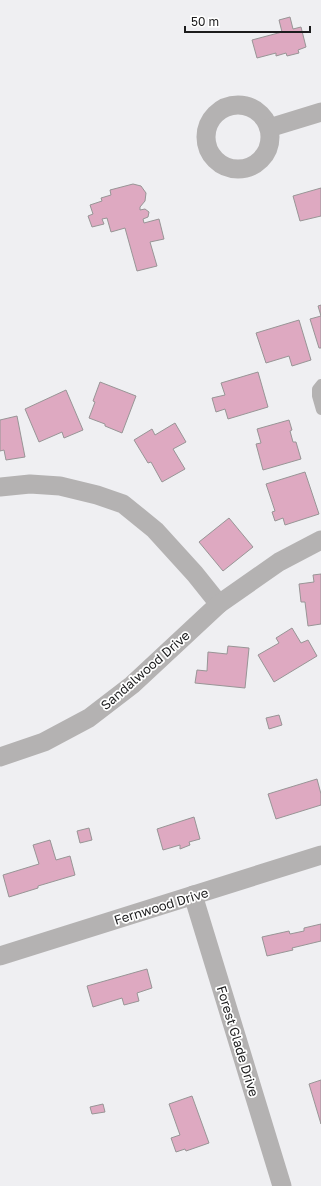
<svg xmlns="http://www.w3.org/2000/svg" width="321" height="1186" font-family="'Golos Text',sans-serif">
<rect width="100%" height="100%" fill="#efeff2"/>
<g fill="#dea9c1" stroke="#989596">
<polygon points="290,17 293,29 301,27 306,47 298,50 299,53 287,56 286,53 276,56 276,53 257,58 252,40 282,32 279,20"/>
<polygon points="133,184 141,186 146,193 145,201 140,207 140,210 145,209 149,212 148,217 143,219 144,223 159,219 164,239 150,242 157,266 137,271 125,228 111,232 107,218 102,219 104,224 92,227 88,216 93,214 90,205 102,201 101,198 111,195 110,190"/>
<polygon points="321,188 321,216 300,221 293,196"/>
<polygon points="321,305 321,348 319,348 310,319 321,316 318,306"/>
<polygon points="299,320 311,360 292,366 289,356 266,363 256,333"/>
<polygon points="258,372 268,407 228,419 225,409 216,412 212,398 225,395 221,383"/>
<polygon points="100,382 136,396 122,433 105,426 105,424 89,418 95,402 93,401"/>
<polygon points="66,390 83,430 64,438 62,432 39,442 25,409"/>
<polygon points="17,416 25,457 6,460 4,450 0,451 0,420"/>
<polygon points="289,420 292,430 290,431 293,442 296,442 301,459 263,470 256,444 261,443 257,429"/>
<polygon points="175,423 186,442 173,449 185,469 162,482 151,462 148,463 134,440 152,429 155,435"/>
<polygon points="305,472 319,514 285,525 283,518 275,521 272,512 275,511 266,484"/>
<polygon points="229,518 253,547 223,571 199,542"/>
<polygon points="321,574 321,624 308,626 305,602 301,602 299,584 314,582 313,575"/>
<polygon points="292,628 301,643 308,640 317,656 274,682 258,655 279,643 276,638"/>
<polygon points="228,646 249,648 245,688 195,683 197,670 207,671 208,652 227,654"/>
<polygon points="279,715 282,725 269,729 266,718"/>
<polygon points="317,779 321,794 321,805 276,819 268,794"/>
<polygon points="194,817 200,839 189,842 190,845 180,849 180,845 163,850 157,829"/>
<polygon points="89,828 92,840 80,843 77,831"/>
<polygon points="50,840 56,860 70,856 75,875 38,886 38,888 9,897 3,875 39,864 33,845"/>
<polygon points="321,924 321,941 292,948 293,950 267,956 262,937 289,931 290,934 304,931 304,928"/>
<polygon points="147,969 152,988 137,993 139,1001 124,1005 122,998 93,1007 87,986"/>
<polygon points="321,1080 321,1124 309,1084"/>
<polygon points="192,1096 209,1143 186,1151 185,1149 176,1152 171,1138 180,1135 169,1104"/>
<polygon points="103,1104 105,1112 92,1114 90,1107"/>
</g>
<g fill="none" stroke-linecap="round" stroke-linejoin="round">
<polyline stroke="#b4b2b2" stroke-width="10" points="321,384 317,389 317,396 321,410"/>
<g stroke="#b4b2b2" stroke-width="19">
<circle cx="238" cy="137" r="32"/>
<polyline points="269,128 321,112"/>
<polyline points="0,487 30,484 60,486 97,495 123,504 155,530 195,574 219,604"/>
<polyline points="0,757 44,742 89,718 132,685 219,604 279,562 321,540"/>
<polyline points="193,895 282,1186"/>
<polyline points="0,956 321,855"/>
</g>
</g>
<g text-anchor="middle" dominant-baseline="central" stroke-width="3.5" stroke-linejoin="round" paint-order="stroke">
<g font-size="13" fill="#1c1c1d" stroke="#fff">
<text transform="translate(145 670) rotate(-41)">Sandalwood Drive</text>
<text transform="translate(161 906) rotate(-17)">Fernwood Drive</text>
<text transform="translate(238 1041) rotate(73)">Forest Glade Drive</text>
</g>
</g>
<path d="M185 26v6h125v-6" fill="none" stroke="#1c1c1d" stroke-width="2"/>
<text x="191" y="26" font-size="12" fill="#1c1c1d" stroke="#ffffff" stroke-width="3" paint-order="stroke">50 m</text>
</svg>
